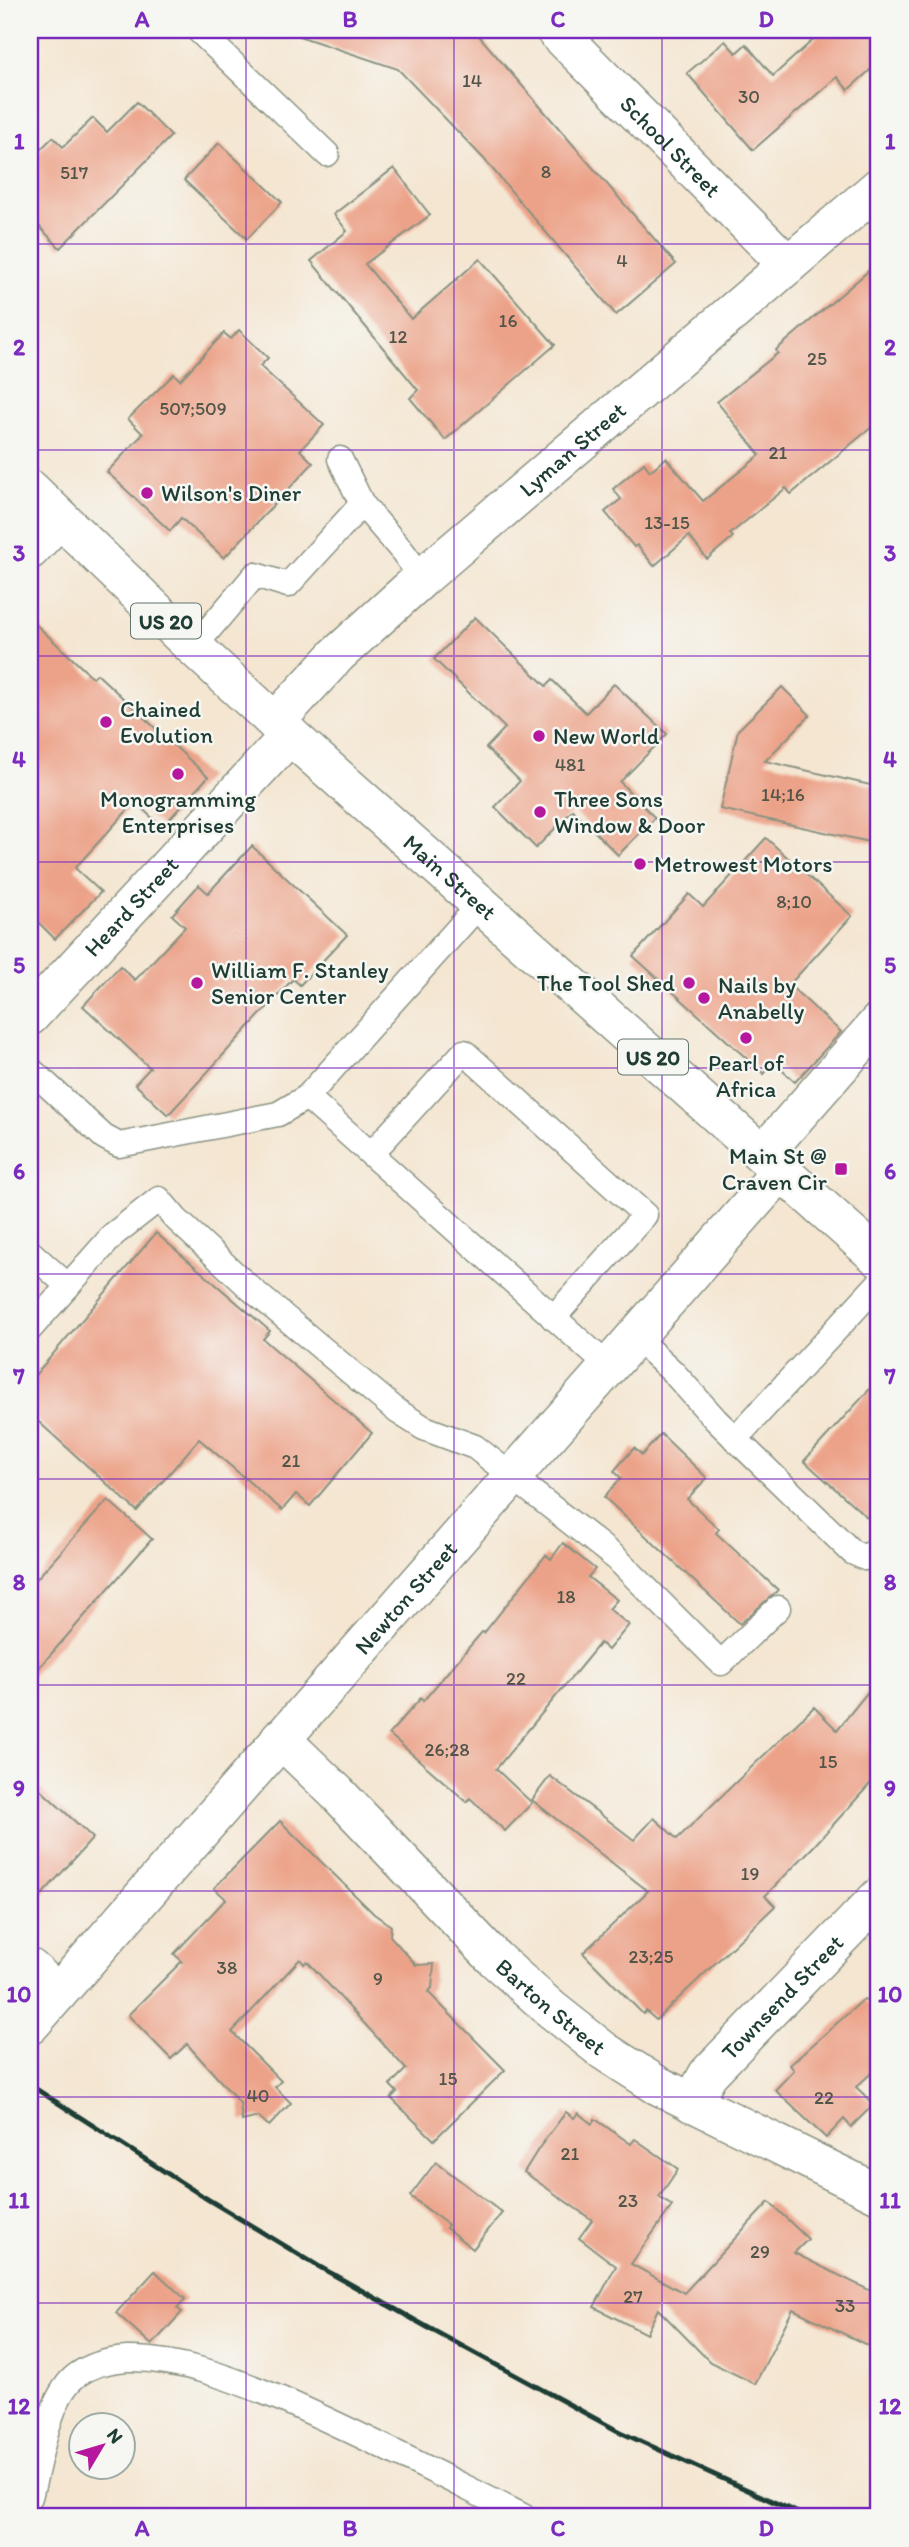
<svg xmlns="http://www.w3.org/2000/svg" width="909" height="2547" font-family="Itim,sans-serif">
<rect width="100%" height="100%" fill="#f6f6f2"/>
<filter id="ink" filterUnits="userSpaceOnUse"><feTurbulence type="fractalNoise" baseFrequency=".0143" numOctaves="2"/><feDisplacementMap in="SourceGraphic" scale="14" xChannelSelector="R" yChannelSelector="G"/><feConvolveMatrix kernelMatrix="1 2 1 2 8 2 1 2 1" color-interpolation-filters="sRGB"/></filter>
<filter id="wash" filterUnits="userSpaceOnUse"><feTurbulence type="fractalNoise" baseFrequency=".00686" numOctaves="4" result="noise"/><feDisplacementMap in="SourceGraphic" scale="28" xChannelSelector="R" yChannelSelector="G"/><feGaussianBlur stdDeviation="1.57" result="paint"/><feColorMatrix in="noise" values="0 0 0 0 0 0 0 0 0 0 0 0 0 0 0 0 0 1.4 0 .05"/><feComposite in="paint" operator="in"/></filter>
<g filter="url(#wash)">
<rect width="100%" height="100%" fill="#f4e6d1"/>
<g id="blocks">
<g fill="#eca288">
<polygon points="300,30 474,30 676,264 616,315 484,159 398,69 299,36"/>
<polygon points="824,30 879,30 879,62 848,90 837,77 753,150 687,73 725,41 736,53 746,44 773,76"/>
<polygon points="137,102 171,136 60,248 30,217 30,160 53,137 63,147 93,118 107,132"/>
<polygon points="219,143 282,202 247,239 184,180"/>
<polygon points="394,168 430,215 365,264 411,319 480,259 555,345 445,440 410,398 418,390 311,261 347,231 334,214"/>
<polygon points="879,262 879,421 791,494 786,488 730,534 733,537 707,559 689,536 654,566 637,545 634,547 605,512 621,499 613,489 644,463 650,471 666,458 703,501 760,455 717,402 778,353 776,350"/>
<polygon points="239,330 268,358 260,366 324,425 300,450 313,463 224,558 181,518 170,531 107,472 143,434 128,419 174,374 180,380 224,333 231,339"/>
<polygon points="475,617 546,686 552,680 586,713 614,684 667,734 620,782 655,818 618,855 573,810 536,848 495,807 520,781 486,748 505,728 434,659"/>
<polygon points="30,619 93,678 97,674 208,777 162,827 135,802 75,868 101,892 55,939 30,914"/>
<polygon points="782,687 810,715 765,761 879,787 879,844 720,809 738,730"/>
<polygon points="766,838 852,916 789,985 841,1032 795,1082 774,1063 764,1074 633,956 689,894 703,907"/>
<polygon points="252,846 347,935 300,985 293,979 168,1115 135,1084 150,1068 83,1006 120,966 135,980 185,927 172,915 199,885 208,893"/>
<polygon points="156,1233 270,1331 263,1339 372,1433 310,1506 296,1494 282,1510 199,1439 137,1511 30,1414 30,1381"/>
<polygon points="879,1379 879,1528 804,1461"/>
<polygon points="661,1434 707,1478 687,1499 719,1529 716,1533 778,1590 740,1624 604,1497 621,1478 614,1471 634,1448 642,1455"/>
<polygon points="108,1500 152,1539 30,1678 30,1586"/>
<polygon points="563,1543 595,1569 588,1577 617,1600 609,1609 629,1625 608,1650 600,1643 496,1769 532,1803 505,1831 470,1798 467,1802 389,1734 421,1698 423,1701 482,1632 484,1633 546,1555 551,1559"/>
<polygon points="879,1678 879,1774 813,1847 765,1896 775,1906 656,2020 646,2011 643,2014 583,1953 648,1891 532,1800 550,1776 634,1840 654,1818 677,1839 814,1707 837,1730"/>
<polygon points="30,1780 93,1838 30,1908"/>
<polygon points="280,1821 374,1914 391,1926 390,1936 416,1965 434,1964 432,1988 428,1992 505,2070 434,2140 391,2098 397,2092 390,2085 406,2069 307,1961 304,1964 300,1959 232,2032 281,2081 275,2087 291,2103 269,2126 259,2117 242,2121 240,2103 187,2044 171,2059 128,2015 182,1961 174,1954 226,1899 214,1888"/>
<polygon points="864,1999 879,2014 879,2066 856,2087 874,2104 851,2127 844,2119 826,2138 775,2090 794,2070 790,2065"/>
<polygon points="566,2112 574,2118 578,2113 592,2124 595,2119 631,2144 635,2139 678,2169 659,2197 672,2206 631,2264 684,2293 769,2202 808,2239 794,2253 879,2295 879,2351 793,2309 755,2384 710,2362 658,2309 646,2334 594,2307 616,2266 579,2238 592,2220 524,2172 539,2148"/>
<polygon points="436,2162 502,2213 473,2249 446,2228 448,2225 410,2196"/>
<polygon points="155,2271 185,2299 177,2308 182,2312 152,2345 116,2313"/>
</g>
</g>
</g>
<g filter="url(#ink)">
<use href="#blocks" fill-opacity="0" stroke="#8a9282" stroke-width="2"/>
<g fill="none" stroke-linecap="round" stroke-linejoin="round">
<g stroke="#8a9282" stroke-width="27">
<g id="service">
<polyline points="198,30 327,154"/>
<polyline points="340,459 362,504 403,552 422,578"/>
<polyline points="194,647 255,575 288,585 362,504"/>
<polyline points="30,1069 104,1137 119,1145 278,1114 307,1097 480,904"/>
<polyline points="307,1097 608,1366"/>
<polyline points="371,1154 464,1052 645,1215 553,1318"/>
<polyline points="30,1252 68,1286"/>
<polyline points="30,1329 114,1234 159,1199 176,1219 250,1288 397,1411 424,1428 475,1447 616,1558 721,1663 778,1608"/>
<polyline points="634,1336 673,1372 716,1420 852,1552 865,1558 879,1548"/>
<polyline points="735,1439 879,1283"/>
<path d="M30,2497C40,2462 48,2396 77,2375C91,2365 110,2360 127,2359C180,2358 233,2379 281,2399C364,2435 444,2477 525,2517"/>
</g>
</g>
<g stroke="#8a9282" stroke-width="41">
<g id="minor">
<polyline points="30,550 60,518"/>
<path id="s1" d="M30,1016L290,735"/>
<polyline points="763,1154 879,1022"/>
<path id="s2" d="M280,1738L337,1793L495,1959L551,2009L604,2051L657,2085L879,2194"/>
<path id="s3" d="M692,2103L708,2074L879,1897"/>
</g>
</g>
<g stroke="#8a9282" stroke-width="41">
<g id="tertiary">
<path id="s4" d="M555,30L788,265"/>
<path id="s5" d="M275,722L337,655L422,578L879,187"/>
<polyline points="30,1968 58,1993"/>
</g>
</g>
<g stroke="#8a9282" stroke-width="41">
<g id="secondary">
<path id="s6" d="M30,2025L781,1171"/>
</g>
</g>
<g stroke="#8a9282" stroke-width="41">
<g id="primary">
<path id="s7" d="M30,489L186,640L275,722L879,1258"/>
</g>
</g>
<use href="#service" stroke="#fff" stroke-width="24"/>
<use href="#minor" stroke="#fff" stroke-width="38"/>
<use href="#tertiary" stroke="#fff" stroke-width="38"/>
<use href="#secondary" stroke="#fff" stroke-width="38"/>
<use href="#primary" stroke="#fff" stroke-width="38"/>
<polyline stroke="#1f3d34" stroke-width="5" points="30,2085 204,2197 318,2266 436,2332 620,2432 807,2517"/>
</g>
</g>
<path fill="none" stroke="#7b2cbf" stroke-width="2" stroke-opacity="0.55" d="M246,30V2517M454,30V2517M662,30V2517M30,244H879M30,450H879M30,656H879M30,862H879M30,1068H879M30,1274H879M30,1479H879M30,1685H879M30,1891H879M30,2097H879M30,2303H879"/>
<g fill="#b5179e" stroke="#f6f6f2" stroke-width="2.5">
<circle cx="147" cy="493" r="7"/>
<circle cx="106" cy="722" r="7"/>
<circle cx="539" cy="736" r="7"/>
<circle cx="178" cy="774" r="7"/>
<circle cx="540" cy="812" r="7"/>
<circle cx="640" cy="864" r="7"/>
<circle cx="197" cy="983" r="7"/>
<circle cx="689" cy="983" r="7"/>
<circle cx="704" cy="998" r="7"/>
<circle cx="746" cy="1038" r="7"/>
<rect x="834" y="1162" width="14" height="14" rx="3.5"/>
</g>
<g text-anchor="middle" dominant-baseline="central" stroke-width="5" stroke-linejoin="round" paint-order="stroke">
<g font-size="19" fill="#525649">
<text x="472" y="80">14</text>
<text x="749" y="96">30</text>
<text x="546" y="171">8</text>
<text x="74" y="172">517</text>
<text x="622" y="260">4</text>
<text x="508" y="320">16</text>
<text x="398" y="336">12</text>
<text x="817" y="358">25</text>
<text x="193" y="408">507;509</text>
<text x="778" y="452">21</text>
<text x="667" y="522">13-15</text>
<text x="570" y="764">481</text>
<text x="783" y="794">14;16</text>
<text x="794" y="901">8;10</text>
<text x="291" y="1460">21</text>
<text x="566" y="1596">18</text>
<text x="516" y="1678">22</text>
<text x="447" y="1749">26;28</text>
<text x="828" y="1761">15</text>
<text x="750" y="1873">19</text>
<text x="651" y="1956">23;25</text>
<text x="227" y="1967">38</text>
<text x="378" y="1978">9</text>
<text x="448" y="2078">15</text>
<text x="258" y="2095">40</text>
<text x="824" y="2097">22</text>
<text x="570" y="2153">21</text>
<text x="628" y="2200">23</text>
<text x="760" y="2251">29</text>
<text x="633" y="2296">27</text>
<text x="845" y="2305">33</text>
</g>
<g fill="#f6f6f2" stroke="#60746d" stroke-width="2">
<rect x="131" y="603.5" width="70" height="35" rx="5"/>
<rect x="618" y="1039.5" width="70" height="35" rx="5"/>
</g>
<g font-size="21" font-weight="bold" fill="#1f3d34">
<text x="166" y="621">US 20</text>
<text x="653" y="1057">US 20</text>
</g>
<g font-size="23" fill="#1f3d34" stroke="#f6f6f2">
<text stroke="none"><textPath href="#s4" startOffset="164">School Street</textPath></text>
<text stroke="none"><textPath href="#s5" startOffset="404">Lyman Street</textPath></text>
<text stroke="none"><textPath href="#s7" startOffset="572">Main Street</textPath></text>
<text stroke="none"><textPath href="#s1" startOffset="149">Heard Street</textPath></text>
<text stroke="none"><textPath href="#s6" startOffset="569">Newton Street</textPath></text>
<text stroke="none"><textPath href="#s3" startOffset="140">Townsend Street</textPath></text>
<text stroke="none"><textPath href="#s2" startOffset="382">Barton Street</textPath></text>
</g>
<g font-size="23" fill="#1f3d34" stroke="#f6f6f2" text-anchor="start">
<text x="161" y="493">Wilson's Diner</text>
<text x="120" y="709">Chained<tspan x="120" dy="26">Evolution</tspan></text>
<text x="553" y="736">New World</text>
<text x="178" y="799" text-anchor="middle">Monogramming<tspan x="178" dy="26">Enterprises</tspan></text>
<text x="554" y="799">Three Sons<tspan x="554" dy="26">Window &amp; Door</tspan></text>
<text x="654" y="864">Metrowest Motors</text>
<text x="211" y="970">William F. Stanley<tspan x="211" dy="26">Senior Center</tspan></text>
<text x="675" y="983" text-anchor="end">The Tool Shed</text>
<text x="718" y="985">Nails by<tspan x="718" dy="26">Anabelly</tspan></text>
<text x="746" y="1063" text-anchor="middle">Pearl of<tspan x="746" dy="26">Africa</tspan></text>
<text x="827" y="1156" text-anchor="end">Main St @<tspan x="827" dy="26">Craven Cir</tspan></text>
</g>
</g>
<rect width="909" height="2547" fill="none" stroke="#f6f6f2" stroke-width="77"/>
<g transform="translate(102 2446) rotate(52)"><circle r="33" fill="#f6f6f2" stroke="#a0aca6" stroke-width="2"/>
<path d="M0-5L12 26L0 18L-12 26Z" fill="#b5179e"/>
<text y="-10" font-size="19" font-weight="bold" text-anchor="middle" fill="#1f3d34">N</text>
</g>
<rect x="38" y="38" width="832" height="2470" fill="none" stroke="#7b2cbf" stroke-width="2.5"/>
<g font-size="23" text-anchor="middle" font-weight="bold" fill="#7b2cbf">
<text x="142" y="27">A</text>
<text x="350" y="27">B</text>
<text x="558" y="27">C</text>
<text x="766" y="27">D</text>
<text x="19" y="149">1</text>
<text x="890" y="149">1</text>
<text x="19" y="355">2</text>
<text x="890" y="355">2</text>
<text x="19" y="561">3</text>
<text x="890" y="561">3</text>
<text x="19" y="767">4</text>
<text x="890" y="767">4</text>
<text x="19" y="973">5</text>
<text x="890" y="973">5</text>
<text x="19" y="1179">6</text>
<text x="890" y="1179">6</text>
<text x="19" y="1384">7</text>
<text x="890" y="1384">7</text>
<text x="19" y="1590">8</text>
<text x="890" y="1590">8</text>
<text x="19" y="1796">9</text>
<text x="890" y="1796">9</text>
<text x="19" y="2002">10</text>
<text x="890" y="2002">10</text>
<text x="19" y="2208">11</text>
<text x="890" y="2208">11</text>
<text x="19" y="2414">12</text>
<text x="890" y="2414">12</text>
<text x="142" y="2536">A</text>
<text x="350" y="2536">B</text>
<text x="558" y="2536">C</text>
<text x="766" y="2536">D</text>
</g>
</svg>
